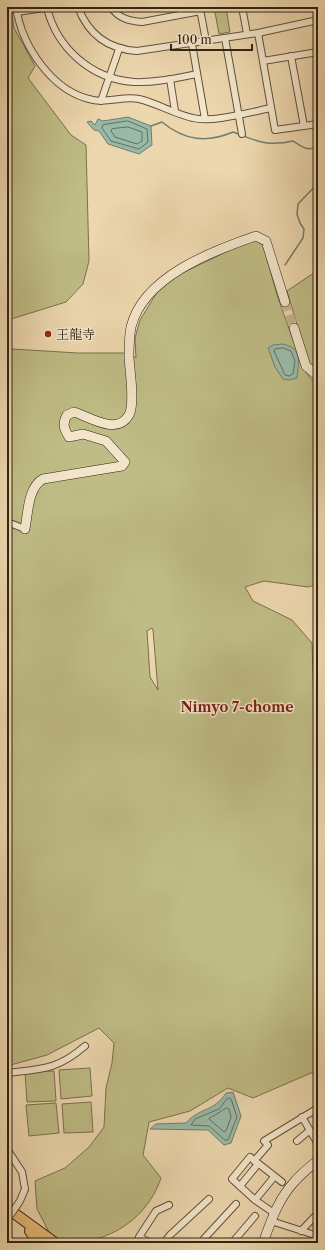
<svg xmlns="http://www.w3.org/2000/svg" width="325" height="1250" font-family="'Libre Caslon Text','Noto Serif JP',serif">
<rect width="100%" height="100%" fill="#edd7ae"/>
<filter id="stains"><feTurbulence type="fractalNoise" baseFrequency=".005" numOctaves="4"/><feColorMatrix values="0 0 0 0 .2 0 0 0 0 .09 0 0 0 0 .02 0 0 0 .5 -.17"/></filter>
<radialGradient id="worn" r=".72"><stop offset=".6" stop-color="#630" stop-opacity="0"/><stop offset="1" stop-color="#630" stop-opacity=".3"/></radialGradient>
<g fill="#bfbc85" stroke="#78704d" fill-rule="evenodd">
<path d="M7,7H11L14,28L35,66L28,78L71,135L86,145L89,261L83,284L66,302L8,320L7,335L12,349L78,353H130L136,358L135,338L140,320L159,289L174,277L253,239L263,245L277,295L303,368L311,379L318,381V584L308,587L264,581L245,587L253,601L292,620L312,643L315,738L318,750V1070L253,1098L228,1088L190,1111L149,1122L143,1155L161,1178C146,1223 99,1250 53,1240L37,1209L35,1181L65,1168L89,1147L104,1127L106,1088L112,1063L114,1043L99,1028L47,1055L7,1066ZM152,628L153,630L158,690L150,677L147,631Z"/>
<polygon points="214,7 226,7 230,32 219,34"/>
<polygon points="318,270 318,370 309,364 287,291"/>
<polygon points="90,1068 92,1096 61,1099 59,1070"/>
<polygon points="54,1071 56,1101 27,1102 25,1072"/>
<polygon points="91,1102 93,1132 64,1133 62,1104"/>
<polygon points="56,1103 59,1133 29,1136 26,1105"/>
</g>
<g fill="#99baa9" stroke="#6f7e6e">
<polygon points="128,117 151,126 152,145 139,154 108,144 99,131 94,130 87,122 91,121 95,125 98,119 103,121"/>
<path d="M282,344C302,347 299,362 297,378L289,380L283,379L275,367L268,348L273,345Z"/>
<path d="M233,1092L241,1116L231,1143L224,1145L208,1130L150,1129L156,1124L186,1123C200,1107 214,1112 226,1093Z"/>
</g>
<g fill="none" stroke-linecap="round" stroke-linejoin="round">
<g stroke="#656f5f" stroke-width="1">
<polygon points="128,121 147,129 148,142 139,149 111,141 102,128 103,125"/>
<polygon points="128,127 142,132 142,141 137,144 115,137 111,131 112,129"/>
<polygon points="283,348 291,351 295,361 293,374 289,376 285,375 274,351 275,349"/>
<polygon points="228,1098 231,1099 237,1117 228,1140 225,1140 209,1126 191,1125 195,1119 219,1109"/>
<polygon points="227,1108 229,1109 231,1117 226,1131 224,1132 209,1119"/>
</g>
<g stroke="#6f7e6e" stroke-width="1.5">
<path d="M151,126L162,122C185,141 207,143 233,132C256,141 268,147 293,141C302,147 308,152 318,146"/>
<polyline points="285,265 303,238 304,229 300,223 297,214 298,204 318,183"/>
</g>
<polyline stroke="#c7b38f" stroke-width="9" stroke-dasharray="9 4.5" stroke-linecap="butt" points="285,302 294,328"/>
<g stroke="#60513b" stroke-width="8">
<g id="street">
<path d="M16,7C22,46 52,92 93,100C108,103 123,96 139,99C157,103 174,114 193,118C211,123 251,112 271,108"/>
<path d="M78,7C88,34 108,49 137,51L258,33L318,20"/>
<path d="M111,7C118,18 129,21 142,22L201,11"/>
<polyline points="242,7 247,34"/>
<path d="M47,8C57,48 91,79 134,82C155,83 177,78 197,74"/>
<polyline points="200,9 206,41"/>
<polyline points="17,12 51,7"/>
<polyline points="258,33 275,130 318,124"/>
<polyline points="225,38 242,134"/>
<polyline points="192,44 205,119"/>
<polyline points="291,56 304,126"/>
<polyline points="263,61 318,52"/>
<polyline points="170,79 175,111"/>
<polyline points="101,101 119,49"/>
<polyline points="7,522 25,529"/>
<path d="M7,1073C42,1069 57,1070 85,1046"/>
<polyline points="302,1117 318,1144"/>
<polyline points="297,1141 309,1131"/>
<polyline points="7,1149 22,1172 25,1189"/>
<polyline points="254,1161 268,1145 264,1141 318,1108"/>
<polyline points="312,1165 318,1171"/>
<polyline points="240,1186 258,1164"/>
<polyline points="255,1200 274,1177"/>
<polyline points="274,1213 255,1200 232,1179 250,1157 282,1182"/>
<polyline points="271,1221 318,1236"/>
<polyline points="301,1231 318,1213"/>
<polyline points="151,1243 139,1237 156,1211 169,1205"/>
<polyline points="164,1243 170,1235 209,1199"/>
<polyline points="200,1243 236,1204"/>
<polyline points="232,1243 255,1216"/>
</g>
</g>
<g stroke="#312415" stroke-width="10">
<g id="secondary">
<polyline points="294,328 306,366 318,376"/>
<path d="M25,529C28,513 28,487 43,479L122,466L125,462L106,441L83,434L69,437C64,429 62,424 67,415L74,412C90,417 117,436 129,415C135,404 130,372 129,358C129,348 129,337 131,327C143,277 212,251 256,236L266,241L285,302"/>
<path d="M263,1243C271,1221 278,1199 295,1181C302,1173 310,1167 318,1160"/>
</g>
</g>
<g stroke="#312415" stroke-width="12">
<g id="primary">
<polyline points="7,1208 55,1243"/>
<polyline points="30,1231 38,1243"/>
</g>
</g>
<use href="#street" stroke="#f3e5ca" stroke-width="6"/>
<use href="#secondary" stroke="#f3e5ca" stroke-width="9"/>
<use href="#primary" stroke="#e6bc77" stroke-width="10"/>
<g stroke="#60513b" stroke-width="8" stroke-linecap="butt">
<polyline id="street-bridge" points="7,1220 20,1201 25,1189"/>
</g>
<use href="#street-bridge" stroke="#f3e5ca" stroke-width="6"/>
</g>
<circle fill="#8f2418" stroke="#f3e5ca" stroke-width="1.5" cx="48" cy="334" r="4"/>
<g text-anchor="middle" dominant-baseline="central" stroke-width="3" stroke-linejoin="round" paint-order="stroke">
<g font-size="13" fill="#312415" stroke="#f3e5ca" text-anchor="start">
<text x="56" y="334">王龍寺</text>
</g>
<g font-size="14" font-weight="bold" fill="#7a1f14" stroke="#f3e5ca">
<text x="237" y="707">Nimyo 7-chome</text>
</g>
</g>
<rect width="325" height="1250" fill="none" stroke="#edd7ae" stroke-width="24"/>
<rect x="8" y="8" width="309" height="1234" fill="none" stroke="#312415" stroke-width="2"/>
<rect x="12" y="12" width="301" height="1226" fill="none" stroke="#312415"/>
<path d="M171 44v6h81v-6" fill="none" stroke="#312415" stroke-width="2"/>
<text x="177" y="44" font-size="12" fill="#312415" stroke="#f3e5ca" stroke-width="3" paint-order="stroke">100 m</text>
<rect width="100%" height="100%" filter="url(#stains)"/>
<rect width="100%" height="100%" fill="url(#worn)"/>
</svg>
